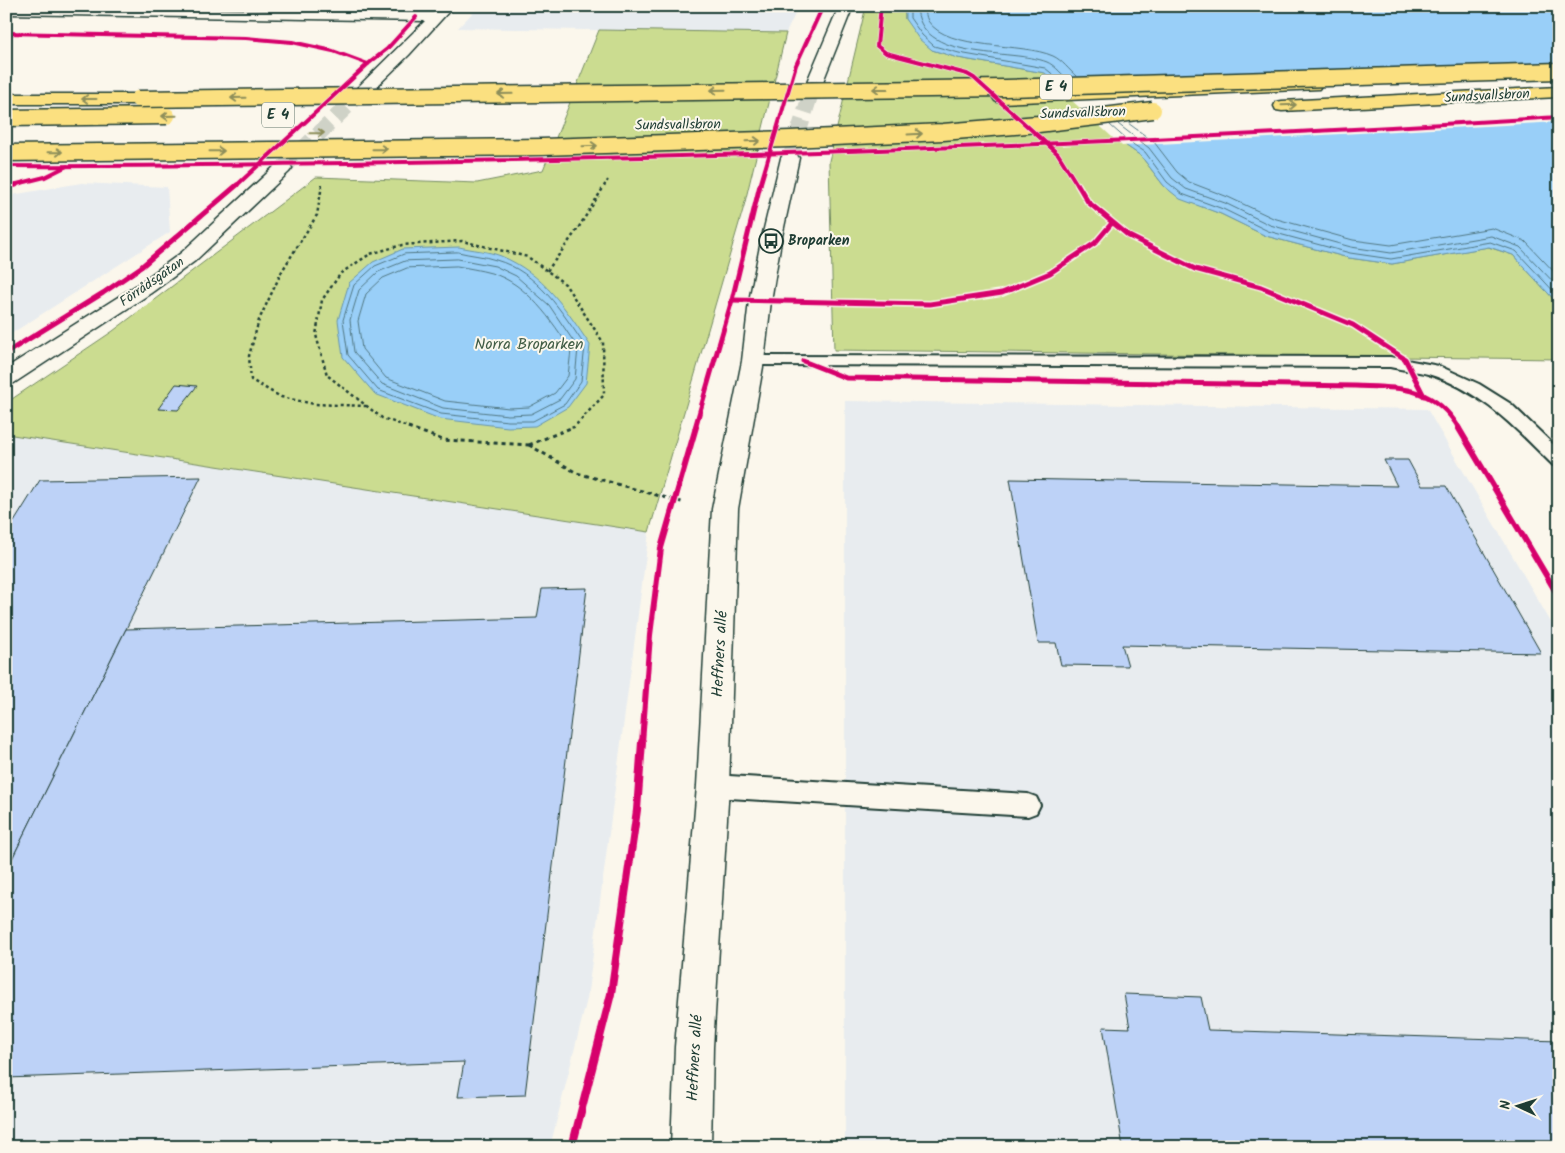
<svg xmlns="http://www.w3.org/2000/svg" width="1565" height="1153" font-family="Kalam,sans-serif">
<rect width="100%" height="100%" fill="#fbf7ec"/>
<filter id="ink" filterUnits="userSpaceOnUse"><feTurbulence type="fractalNoise" baseFrequency=".02" numOctaves="2"/><feDisplacementMap in="SourceGraphic" scale="10" xChannelSelector="R" yChannelSelector="G"/><feConvolveMatrix kernelMatrix="1 2 1 2 8 2 1 2 1" color-interpolation-filters="sRGB"/></filter>
<g filter="url(#ink)">
<g fill="#e8ecef">
<polygon points="246,6 401,6 387,10"/>
<polygon points="479,6 799,6 786,33 458,28"/>
<polygon points="81,183 167,187 170,232 6,337 6,196"/>
<polygon points="845,401 1427,409 1559,636 1559,1147 845,1147"/>
<polygon points="6,434 649,532 587,999 550,1147 6,1147"/>
</g>
<g fill="#cbdc90" stroke="#758c62">
<polygon points="866,6 905,6 905,19 932,50 958,58 1045,73 1125,145 1141,156 1164,186 1180,198 1221,214 1266,236 1349,258 1392,264 1488,247 1513,255 1559,305 1559,359 834,350 829,161"/>
<polygon points="599,30 786,33 744,206 649,532 6,434 6,403 113,331 316,177 477,183 543,170"/>
</g>
<g fill="#99cff8" stroke="#6895aa">
<polygon points="905,6 1559,6 1559,305 1513,255 1489,247 1392,264 1349,258 1266,236 1221,214 1180,199 1164,186 1141,156 1125,145 1045,73 958,58 932,50 919,39 905,19"/>
<path d="M459,247C472,250 488,251 501,256C544,274 565,308 590,345L586,383L568,407L535,426L508,427L440,419L375,394L343,357L338,320L349,283L373,262L403,249Z"/>
</g>
<polygon fill="#fbf7ec" points="1559,64 1559,122 1122,146 1049,80"/>
<g fill="none" stroke-linecap="round" stroke-linejoin="round">
<g stroke="#507782" stroke-width="1">
<polyline points="910,6 910,18 922,35 934,46 959,53 1045,68 1056,77"/>
<path d="M917,6C918,63 1012,48 1047,62C1054,65 1060,72 1065,77"/>
<path d="M924,6C925,10 926,17 928,21C948,51 1022,42 1053,56C1062,60 1069,70 1076,76"/>
<polyline points="1128,123 1154,142 1177,172 1189,182 1228,197 1273,218 1353,240 1391,245 1492,228 1525,241 1559,277"/>
<polyline points="1118,124 1149,148 1172,178 1186,189 1225,203 1270,225 1351,247 1391,253 1491,236 1520,247 1559,288"/>
<polyline points="1110,125 1128,141 1145,152 1167,182 1182,194 1223,209 1268,231 1350,253 1391,259 1490,242 1516,251 1559,297"/>
<path d="M458,252C470,255 484,256 496,260C538,272 562,312 585,346L581,381L565,404L533,421H508L441,414L378,390L348,355L343,320L354,285L375,266L404,254Z"/>
<polygon points="458,259 495,266 516,276 549,305 578,348 575,379 560,399 531,414 508,415 443,408 382,384 354,352 350,320 359,290 378,272 405,261"/>
<path d="M457,266C468,268 480,270 491,273C527,283 552,321 571,350L568,376L555,393L529,407L509,408L445,401L386,378L362,349L358,321L366,294L383,278L407,268Z"/>
</g>
</g>
<g fill="#bdd2f7" stroke="#1f3d34">
<polygon points="176,384 197,386 178,410 158,409"/>
<polygon points="1384,460 1408,460 1422,486 1446,486 1541,653 1122,645 1128,666 1061,665 1056,643 1038,643 1010,479 1397,486"/>
<polygon points="201,477 126,629 6,871 6,522 14,522 40,480"/>
<polygon points="587,588 525,1095 458,1097 464,1062 6,1078 6,871 126,629 537,618 542,589"/>
<polygon points="1124,994 1201,997 1208,1030 1559,1041 1559,1147 1123,1147 1103,1027 1130,1028"/>
</g>
<g fill="none" stroke-linecap="round" stroke-linejoin="round">
<polyline stroke="#cfd2c7" stroke-width="16" stroke-dasharray="16 8" stroke-linecap="butt" points="283,168 360,94"/>
<polyline stroke="#cfd2c7" stroke-width="16" stroke-dasharray="16 8" stroke-linecap="butt" points="790,158 814,84"/>
<g stroke="#1f3d34" stroke-width="4">
<g id="service">
<path d="M753,356L1390,357L1439,366L1479,384L1511,404L1559,450V467L1553,465C1515,428 1481,390 1428,374C1416,371 1403,370 1390,367L747,365L745,361L747,357Z"/>
<polygon points="713,775 1028,794 1036,797 1040,805 1036,813 1028,816 713,797 705,793 701,786 705,779"/>
</g>
</g>
<g stroke="#1f3d34" stroke-width="3">
<g id="minor">
<polygon points="6,6 433,13 439,6 449,6 451,9 409,55 366,97 354,97 352,94 354,91 425,21 7,14"/>
<polygon points="283,163 289,164 292,168 289,172 195,261 151,293 14,383 6,385 6,368 137,285 181,253 277,164"/>
</g>
</g>
<g stroke="#1f3d34" stroke-width="3">
<g id="tertiary">
<polygon points="839,6 853,6 822,84 820,87 808,87 806,84"/>
<polygon points="790,153 796,154 799,158 781,241 771,301 764,361 738,509 729,786 713,1047 711,1147 671,1147 675,1047 697,786 712,509 742,361 749,301 761,241 781,158 784,154"/>
</g>
</g>
<g stroke="#1f3d34" stroke-width="3">
<g id="motorway">
<polygon points="1313,81 1319,83 1321,86 1319,89 1001,103 995,101 993,98 995,95 1001,93"/>
<polygon points="1559,87 1559,97 1282,111 1276,110 1274,106 1276,102 1282,101"/>
<polygon points="6,94 138,94 144,96 146,99 144,102 138,104 6,104"/>
</g>
</g>
<g stroke="#1f3d34" stroke-width="2" stroke-dasharray="2.5 2.5" stroke-linecap="butt">
<polyline points="322,186 322,184"/>
<polyline points="604,186 608,180"/>
</g>
<g stroke="#1f3d34" stroke-width="2.5" stroke-dasharray="3 3" stroke-linecap="butt">
<polyline points="322,185 317,215 282,271 259,320 249,356 251,380 281,397 314,404 366,406"/>
<polyline points="547,271 577,230 605,185"/>
<polyline points="411,428 382,418 327,375 316,335 322,300 341,273 370,254 402,245 462,241 528,257 565,284 603,342 604,395 574,427 570,428"/>
</g>
<g stroke="#1f3d34" stroke-width="3" stroke-dasharray="4 4" stroke-linecap="butt">
<polyline points="408,427 443,440 529,445"/>
<polyline points="529,445 577,473 685,503"/>
<polyline points="529,445 573,427"/>
</g>
<use href="#service" fill="#fbf7ec" fill-rule="evenodd"/>
<use href="#minor" fill="#fbf7ec" fill-rule="evenodd"/>
<use href="#tertiary" fill="#fbf7ec" fill-rule="evenodd"/>
<use href="#motorway" fill="#fbe080" fill-rule="evenodd"/>
<g stroke="#1f3d34" stroke-width="19" stroke-linecap="butt">
<g id="motorway-bridge">
<polyline points="138,99 1006,88 1559,71"/>
<polyline points="6,118 167,116"/>
<polyline points="6,153 542,147 790,139 943,132 1038,124 1153,110"/>
</g>
</g>
<use href="#motorway-bridge" stroke="#fbe080" stroke-width="16"/>
<g stroke="#fbf7ec" stroke-width="5.5">
<g id="cycleway-far3">
<polyline points="881,6 877,46 886,53 967,74 974,78 1058,154 1078,186"/>
<polyline points="6,33 246,38 292,42 333,51 368,64"/>
<path d="M6,166C139,167 271,164 404,162C790,156 1174,141 1559,117"/>
<polyline points="9,186 45,177 67,166"/>
<polyline points="236,186 368,64 387,49 416,17"/>
<polyline points="760,186 796,65 823,6"/>
</g>
</g>
<g stroke="#fbf7ec" stroke-width="8">
<g id="cycleway-far2">
<polyline points="1078,185 1088,202 1129,236 1195,269 1261,287 1353,325 1405,359 1424,396"/>
<polyline points="6,187 16,185"/>
<polyline points="732,300 930,304 1002,293 1050,273 1095,243 1112,223"/>
<polyline points="6,353 103,293 141,267 237,185"/>
<path d="M803,361L846,378L1355,386C1400,388 1433,385 1459,428"/>
<polyline points="695,428 732,300 760,185"/>
</g>
</g>
<g stroke="#fbf7ec" stroke-width="9">
<g id="cycleway-far1">
<polyline points="1458,427 1559,597"/>
<polyline points="642,743 650,635 661,548 696,427"/>
</g>
</g>
<g stroke="#fbf7ec" stroke-width="11">
<polyline id="cycleway" points="572,1147 611,994 637,810 642,742"/>
</g>
<use href="#cycleway-far3" stroke="#d6006c" stroke-width="4"/>
<use href="#cycleway-far2" stroke="#d6006c" stroke-width="5"/>
<use href="#cycleway-far1" stroke="#d6006c" stroke-width="6"/>
<use href="#cycleway" stroke="#d6006c" stroke-width="8"/>
</g>
<defs><path id="oneway-shaft" d="M-6 0H5M1.5-3L5.5 0L1.5 3" fill="none" stroke-width="1.6" stroke-linecap="round" stroke-linejoin="round" transform="scale(1.25)"/></defs>
<g stroke="#8d8e5a">
<use href="#oneway-shaft" transform="translate(880 89) rotate(180)"/>
<use href="#oneway-shaft" transform="translate(718 90) rotate(179)"/>
<use href="#oneway-shaft" transform="translate(505 94) rotate(179)"/>
<use href="#oneway-shaft" transform="translate(238 98) rotate(179)"/>
<use href="#oneway-shaft" transform="translate(89 99) rotate(-180)"/>
<use href="#oneway-shaft" transform="translate(1289 105) rotate(-2)"/>
<use href="#oneway-shaft" transform="translate(169 116) rotate(179)"/>
<use href="#oneway-shaft" transform="translate(317 133) rotate(-1)"/>
<use href="#oneway-shaft" transform="translate(915 134) rotate(-3)"/>
<use href="#oneway-shaft" transform="translate(753 141) rotate(-2)"/>
<use href="#oneway-shaft" transform="translate(590 146) rotate(-2)"/>
<use href="#oneway-shaft" transform="translate(380 149) rotate(-1)"/>
<use href="#oneway-shaft" transform="translate(217 151) rotate(-1)"/>
<use href="#oneway-shaft" transform="translate(55 152) rotate(-1)"/>
</g>
</g>
<defs>
<g id="bus-ring" transform="scale(1.25)"><circle r="9.5" fill="#fbf7ec" stroke="#1f3d34" stroke-width="1.5"/><path d="M-5-6H5V4H4V6H2V4H-2V6H-4V4H-5ZM-3.5-4V0h7V-4ZM-3.5 1.2v1.5H-2V1.2ZM2 1.2v1.5H3.5V1.2Z" fill="#1f3d34"/></g>
</defs>
<g fill-rule="evenodd">
<use href="#bus-ring" x="771" y="241"/>
</g>
<g text-anchor="middle" dominant-baseline="central" stroke-width="4" stroke-linejoin="round" paint-order="stroke">
<g font-size="14" fill="#1f3d34" stroke="#fbf7ec">
<text transform="translate(1487 96) rotate(-3)">Sundsvallsbron</text>
<text transform="translate(1083 113) rotate(-2)">Sundsvallsbron</text>
<text transform="translate(678 125) rotate(-1)">Sundsvallsbron</text>
<text transform="translate(152 282) rotate(-35)">Förrådsgatan</text>
</g>
<g font-size="14" font-weight="bold" fill="#1f3d34" stroke="#fbf7ec" text-anchor="start">
<text x="788" y="241">Broparken</text>
</g>
<g fill="#fbf7ec" stroke="#61756b" stroke-width="1">
<rect x="1040" y="74.5" width="32" height="25" rx="4"/>
<rect x="262" y="102.5" width="32" height="25" rx="4"/>
</g>
<g font-size="15" font-weight="bold" fill="#1f3d34">
<text x="1056" y="87">E 4</text>
<text x="278" y="115">E 4</text>
</g>
<g font-size="16" fill="#415d46" stroke="#fbf7ec">
<text x="529" y="344">Norra Broparken</text>
</g>
<g font-size="16" fill="#1f3d34" stroke="#fbf7ec">
<text transform="translate(720 654) rotate(-87)">Heffners allé</text>
<text transform="translate(695 1058) rotate(-87)">Heffners allé</text>
</g>
</g>
<rect width="1565" height="1153" fill="none" stroke="#fbf7ec" stroke-width="25"/>
<rect x="12" y="12" width="1540" height="1128" fill="none" stroke="#1f3d34" stroke-width="2" filter="url(#ink)"/>
<g transform="translate(1518 1106) rotate(274)" stroke="#fbf7ec" stroke-width="4" paint-order="stroke">
<path d="M0-4L9 19L0 12L-9 19Z" fill="#1f3d34"/>
<text y="-8" font-size="14" font-weight="bold" text-anchor="middle" fill="#1f3d34">N</text>
</g>
</svg>
